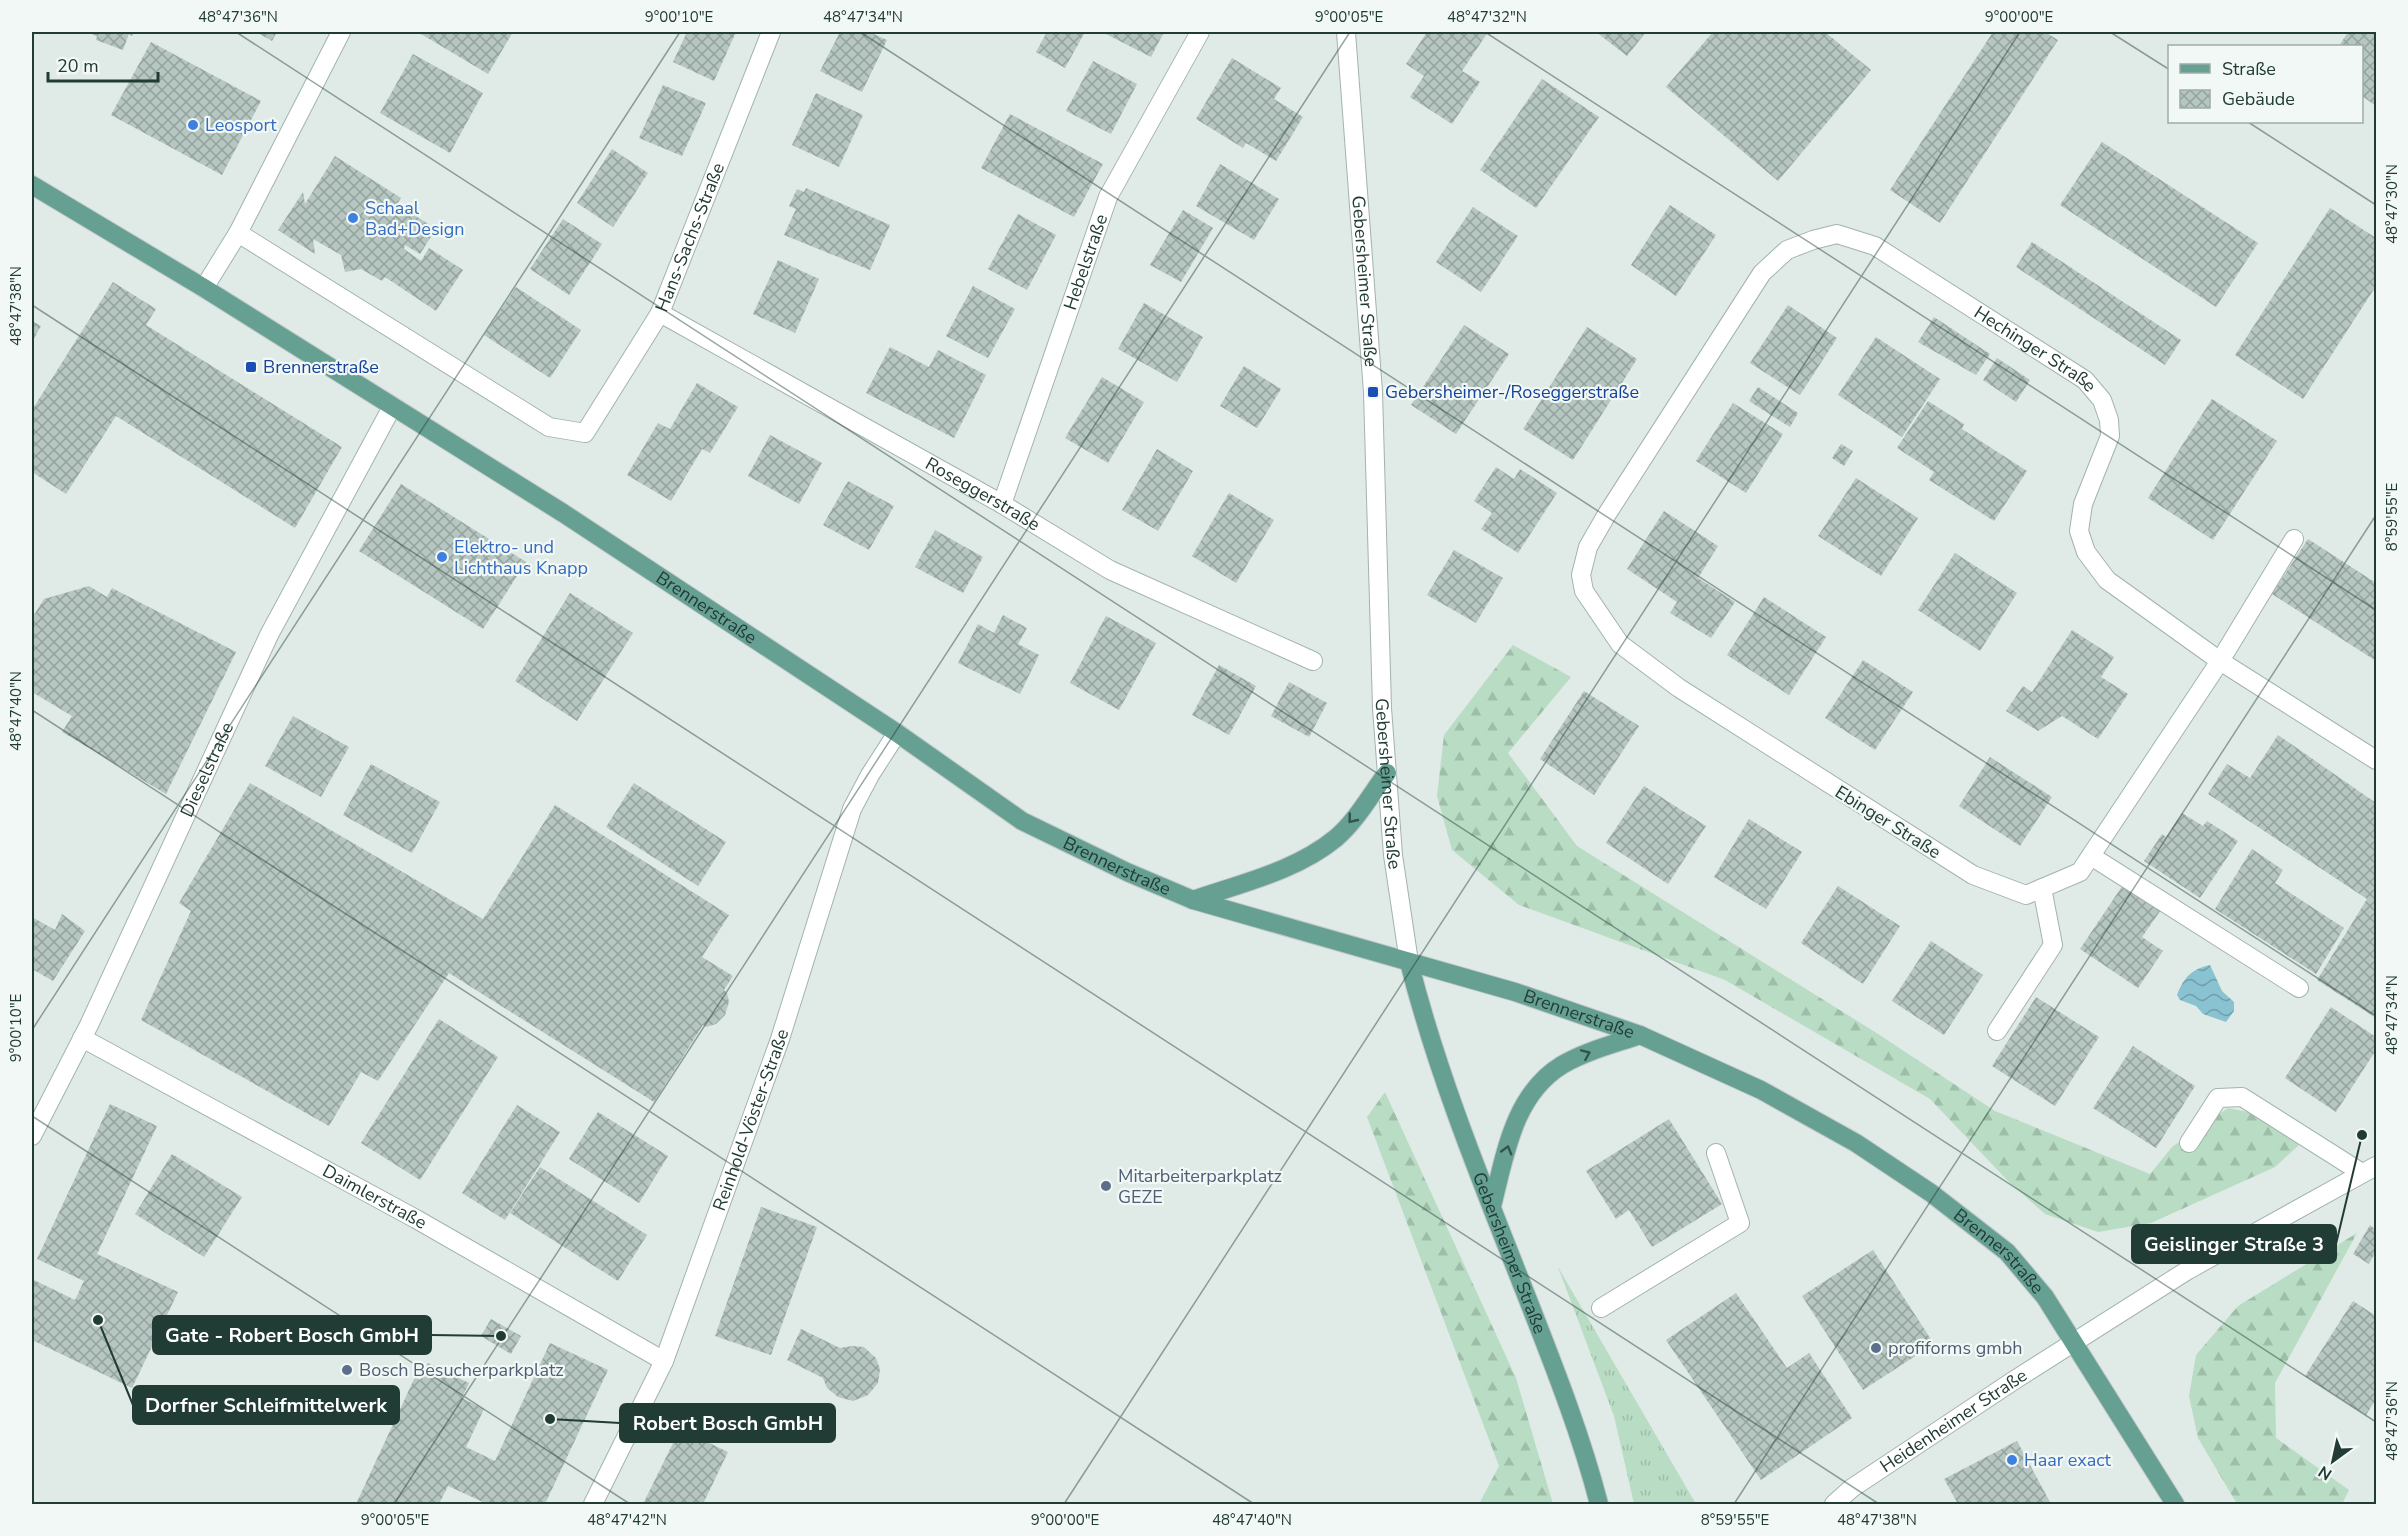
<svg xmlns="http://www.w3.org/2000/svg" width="2408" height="1536" font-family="'Nunito Sans',sans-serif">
<defs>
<pattern id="grass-tufts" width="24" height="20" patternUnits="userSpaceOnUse" patternTransform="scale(1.5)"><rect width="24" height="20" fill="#b9dcc4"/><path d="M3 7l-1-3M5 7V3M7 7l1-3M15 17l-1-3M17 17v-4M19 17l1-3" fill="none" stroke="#9fbea9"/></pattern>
<pattern id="forest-firs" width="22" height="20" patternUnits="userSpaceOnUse" patternTransform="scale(1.5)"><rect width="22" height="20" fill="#b9dcc4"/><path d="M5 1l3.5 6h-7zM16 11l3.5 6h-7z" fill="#9fbea9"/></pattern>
<pattern id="water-waves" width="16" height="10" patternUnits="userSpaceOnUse" patternTransform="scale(1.5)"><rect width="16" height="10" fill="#89c2d0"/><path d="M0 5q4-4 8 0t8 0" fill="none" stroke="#709faa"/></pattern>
<pattern id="building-cross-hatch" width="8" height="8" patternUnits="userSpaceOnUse" patternTransform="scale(1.5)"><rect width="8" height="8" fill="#b6c6c0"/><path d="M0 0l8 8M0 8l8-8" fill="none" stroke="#94a29d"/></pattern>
</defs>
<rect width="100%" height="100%" fill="#e0ebe7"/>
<polygon fill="url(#grass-tufts)" points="1558,1267 1696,1504 1634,1504 1614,1416"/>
<g fill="url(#forest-firs)">
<polygon points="1513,645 1571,677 1508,753 1577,846 1875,1032 1995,1111 2150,1174 2172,1147 2228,1108 2253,1113 2300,1144 2275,1167 2151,1223 2098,1232 2045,1214 2008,1181 1930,1099 1725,980 1519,905 1452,850 1437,796 1444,735"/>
<polygon points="1385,1092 1516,1378 1553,1504 1479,1504 1499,1466 1367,1117"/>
<polygon points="2357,1233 2275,1383 2276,1438 2349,1490 2342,1504 2237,1504 2198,1438 2189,1396 2196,1355 2238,1306"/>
</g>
<path fill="url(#water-waves)" d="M2210,965L2222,991L2234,1002V1011L2226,1022L2203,1014L2196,1006L2180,1000L2177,995C2184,977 2192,969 2210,965Z"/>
<g fill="url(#building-cross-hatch)">
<polygon points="86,32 134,32 132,36 129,34 123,50 96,40 97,36"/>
<polygon points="256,32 277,32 272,41"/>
<polygon points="422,32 513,32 488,74 421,34"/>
<polygon points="687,32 736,32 714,81 673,62"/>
<polygon points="840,32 869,32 887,40 862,92 820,71"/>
<polygon points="1047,32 1085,32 1065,68 1036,52"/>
<polygon points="1102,32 1164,32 1151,57"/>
<polygon points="1427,32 1488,32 1462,71 1480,82 1452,124 1410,97 1424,76 1406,64"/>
<polygon points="1596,32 1646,32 1627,56"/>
<polygon points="1713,32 1825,32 1871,70 1778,181 1666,87"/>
<polygon points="1993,32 2045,32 2058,40 1940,223 1890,190"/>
<polygon points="2348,32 2376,32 2376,106 2362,96 2362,46 2339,46"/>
<polygon points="151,42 261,101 222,175 111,115"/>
<polygon points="413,54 483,93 450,153 380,113"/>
<polygon points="1232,58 1281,88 1274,99 1303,117 1276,161 1246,143 1243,148 1196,119"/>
<polygon points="1093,61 1137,84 1111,134 1066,111"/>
<polygon points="1542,79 1599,117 1536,208 1480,170"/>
<polygon points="663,85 706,103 682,156 639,138"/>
<polygon points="816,93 863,115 839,167 792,145"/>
<polygon points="1010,114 1103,164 1074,217 981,168"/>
<polygon points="2102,142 2258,243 2216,307 2060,205"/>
<polygon points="612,149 648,173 613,227 577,203"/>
<polygon points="335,156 401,198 397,204 436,229 420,254 405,245 404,249 421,261 429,248 463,270 436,311 385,277 382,281 361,269 345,272 341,255 313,239 315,254 278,230 303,192 305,204"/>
<polygon points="1220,164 1279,199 1254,240 1196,206"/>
<polygon points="806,188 890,225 870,270 784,235 796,209 789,206 797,189 804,192"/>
<polygon points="1670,205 1716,235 1676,296 1631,265"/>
<polygon points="1473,207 1518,236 1481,292 1436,262"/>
<polygon points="2330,208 2376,238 2376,286 2303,399 2235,355"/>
<polygon points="1183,210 1213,228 1181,282 1150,265"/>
<polygon points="1018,214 1056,235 1027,290 988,269"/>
<polygon points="563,219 602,244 569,295 530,269"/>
<polygon points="2032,242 2181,340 2165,365 2016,267"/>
<polygon points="778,260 819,279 795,333 753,314"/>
<polygon points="113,282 156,309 146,325 342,447 295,528 116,416 66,494 32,472 32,410"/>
<polygon points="973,286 1015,309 988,358 946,336"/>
<polygon points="516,287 581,330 550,378 484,335"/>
<polygon points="1144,303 1203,337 1177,382 1118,349"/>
<polygon points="1788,305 1837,338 1800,395 1750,363"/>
<polygon points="1934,317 1990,354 1976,375 1918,342"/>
<polygon points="32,321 41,326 32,342"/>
<polygon points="1464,325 1509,354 1456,434 1411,405"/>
<polygon points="1587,327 1637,359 1573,460 1523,429"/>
<polygon points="1876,337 1940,379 1902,437 1838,395"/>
<polygon points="890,347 929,367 938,350 986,375 954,438 866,393"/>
<polygon points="1997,358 2030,380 2016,402 1983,380"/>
<polygon points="1244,366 1281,389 1257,428 1220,406"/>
<polygon points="1102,377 1144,402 1108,463 1065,438"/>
<polygon points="697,383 738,407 710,453 702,449 671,501 627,475 658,423 670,429"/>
<polygon points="1758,387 1798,413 1790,427 1749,401"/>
<polygon points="2212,399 2277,441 2213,540 2148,498"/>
<polygon points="1928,401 1964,424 1962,429 2027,471 1994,521 1929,480 1934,472 1897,448"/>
<polygon points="1733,403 1783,434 1746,493 1696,461"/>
<polygon points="770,435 822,463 799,504 748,476"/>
<polygon points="1841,444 1853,451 1844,466 1832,458"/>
<polygon points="1157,449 1193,471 1158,531 1122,510"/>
<polygon points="1496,467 1514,479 1520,469 1557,493 1518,553 1481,529 1492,513 1474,501"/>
<polygon points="1856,478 1918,518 1881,576 1818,536"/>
<polygon points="848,481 894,506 869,550 823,525"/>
<polygon points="401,484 526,562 483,629 359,551"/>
<polygon points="1229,493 1274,520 1236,583 1192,556"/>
<polygon points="1664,511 1718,546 1698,578 1735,602 1711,638 1670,613 1677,602 1627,569"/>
<polygon points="935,530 983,557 963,593 915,567"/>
<polygon points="2308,539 2376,583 2376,661 2272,594"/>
<polygon points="1454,550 1503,578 1476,623 1427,595"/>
<polygon points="1955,553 2017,593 1980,651 1918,610"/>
<polygon points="89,586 107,597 112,588 236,652 166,794 62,732 72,716 32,692 32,618 44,599"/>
<polygon points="570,593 633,633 577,721 515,681"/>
<polygon points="1764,597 1826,637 1789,695 1727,655"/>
<polygon points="1003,615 1027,628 1018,644 1039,655 1020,694 958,663 978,624 994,633"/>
<polygon points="1106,616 1156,643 1119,710 1070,683"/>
<polygon points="2072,630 2114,657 2101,677 2128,694 2098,739 2062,716 2038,731 2006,711 2023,686 2032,692"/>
<polygon points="1863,660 1913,692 1875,750 1825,718"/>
<polygon points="1219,665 1256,686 1229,735 1192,715"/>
<polygon points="1289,682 1327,703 1309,737 1271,716"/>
<polygon points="1584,691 1639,726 1594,795 1540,759"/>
<polygon points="293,716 349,747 321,797 265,766"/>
<polygon points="2278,735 2376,803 2376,1018 2317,980 2367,899 2208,794 2227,764 2250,778"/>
<polygon points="1990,757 2052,797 2020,846 1959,806"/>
<polygon points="371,764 440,802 412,853 343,815"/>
<polygon points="250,783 483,919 555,805 729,915 702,957 733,976 724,990 727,993 729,1002 725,1015 716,1024 706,1027 703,1025 654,1102 449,973 378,1081 361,1072 329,1126 141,1020 191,911 179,903"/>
<polygon points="634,783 726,842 698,886 606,827"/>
<polygon points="1644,786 1706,826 1668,884 1606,843"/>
<polygon points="2182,813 2203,826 2207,821 2238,841 2200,898 2144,861 2162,834 2166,837"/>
<polygon points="1749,819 1802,852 1766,909 1714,877"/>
<polygon points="2252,849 2283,870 2275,883 2344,928 2316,974 2215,909"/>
<polygon points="2123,885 2161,910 2142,937 2163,951 2138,988 2080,949"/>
<polygon points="1838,886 1900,926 1863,984 1801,943"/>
<polygon points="62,914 85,931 53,981 32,969 32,917 55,930"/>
<polygon points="1931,941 1983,975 1944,1035 1892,1001"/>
<polygon points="2036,997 2099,1037 2055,1106 1992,1066"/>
<polygon points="2331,1007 2376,1037 2376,1050 2336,1112 2285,1078"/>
<polygon points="439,1019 498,1057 420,1180 361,1143"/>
<polygon points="2133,1046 2195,1086 2156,1148 2093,1108"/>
<polygon points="110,1104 157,1126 97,1254 178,1292 132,1388 32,1340 32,1279 75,1300 84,1281 37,1259"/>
<polygon points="517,1105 560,1132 505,1220 462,1193"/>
<polygon points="598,1112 668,1156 639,1203 569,1159"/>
<polygon points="1669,1119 1722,1204 1652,1247 1629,1210 1616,1219 1586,1171"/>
<polygon points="172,1154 242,1197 204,1257 135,1214"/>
<polygon points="540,1167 647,1235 618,1281 510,1213"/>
<polygon points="761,1207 817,1227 771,1355 715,1336"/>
<polygon points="2370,1225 2376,1230 2376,1251 2369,1264 2353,1254"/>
<polygon points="1873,1250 1934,1344 1863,1390 1802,1296"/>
<polygon points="1736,1293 1787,1368 1809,1353 1852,1418 1761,1480 1666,1340"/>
<polygon points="2353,1301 2376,1316 2376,1399 2366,1415 2305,1376"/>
<polygon points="491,1319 521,1336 511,1354 481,1336"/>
<polygon points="801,1329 840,1348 852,1346 864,1347 876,1358 880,1369 878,1383 868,1395 853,1401 838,1397 827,1388 823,1378 787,1360"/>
<polygon points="550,1343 608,1370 545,1504 482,1504 483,1502 448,1486 439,1504 356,1504 415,1377 420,1380 428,1363 469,1383 462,1398 484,1409 466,1447 495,1461"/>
<polygon points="680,1429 728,1452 703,1504 643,1504"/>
<polygon points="2017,1441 2051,1504 1958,1504 1944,1479"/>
</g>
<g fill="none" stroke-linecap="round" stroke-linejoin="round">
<g stroke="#a3b3ae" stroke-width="20">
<g id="minor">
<path id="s1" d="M1346,32L1373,392L1382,708L1393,855L1409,962"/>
<path id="s2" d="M238,233L549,427L585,433L660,313L771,32"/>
<polyline points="204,288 238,233 341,32"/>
<path id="s3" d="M660,313L1002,504L1110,570L1313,661"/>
<path id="s4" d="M1002,504L1108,197L1200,32"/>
<path id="s5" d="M2294,539L2220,661L2080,872L2026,895L1973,875L1679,688L1620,644L1584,591L1581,575L1588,547L1607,514L1762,273L1787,250L1813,240L1837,234L1875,246L2085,380L2102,400L2109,420L2110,436L2083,504L2079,531L2086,552L2107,580L2220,661L2376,760"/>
<polyline points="2091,856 2299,988"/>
<polyline points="1997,1031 2053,945 2042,888"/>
<path id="s6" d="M82,1038L416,1219L664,1361"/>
<path id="s7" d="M32,1136L89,1025L269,635L392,407"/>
<polyline points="2189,1143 2218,1098 2242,1097 2362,1173"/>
<polyline points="1601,1308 1740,1223 1716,1153"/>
<path id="s8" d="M593,1504L664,1361L780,1039L852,809L870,775L897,733"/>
<path id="s9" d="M1834,1504L1852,1488L2013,1381L2188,1270L2376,1166"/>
</g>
</g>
<g stroke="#c1c8c6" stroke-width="20">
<g id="major">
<path id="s10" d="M32,185L204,288L563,513L897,733L1022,821L1127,872L1193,900L1515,992L1640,1035L1761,1090L1856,1143L1931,1193L2007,1252L2045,1297L2175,1504"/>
<path d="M1193,900C1242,883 1296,871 1336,838C1357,820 1371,794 1387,773"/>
<path id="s11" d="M1409,962C1439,1081 1487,1195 1532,1310C1557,1374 1582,1438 1599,1504"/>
<path d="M1492,1206C1505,1156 1513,1095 1562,1065C1586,1051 1614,1044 1640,1035"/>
</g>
</g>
<use href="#minor" stroke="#fff" stroke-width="18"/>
<use href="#major" stroke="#65a093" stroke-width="18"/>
</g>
<defs><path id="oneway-chevron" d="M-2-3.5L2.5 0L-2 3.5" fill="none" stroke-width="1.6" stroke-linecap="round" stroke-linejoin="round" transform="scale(1.5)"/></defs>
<g stroke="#32544c">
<use href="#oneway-chevron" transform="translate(1352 819) rotate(129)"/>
<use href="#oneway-chevron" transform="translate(1586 1054) rotate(-23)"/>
<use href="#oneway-chevron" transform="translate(1507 1150) rotate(-74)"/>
</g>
<path fill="none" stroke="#213b35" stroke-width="1.5" stroke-opacity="0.45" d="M236,32L2376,1422M860,32L2376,1016M1485,32L2376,610M2110,32L2170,70M2248,122L2376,205M32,305L1879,1504M32,710L1254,1504M32,1030L680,32M32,1116L630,1504M394,1504L1350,32M1064,1504L2020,32M1734,1504L2376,515"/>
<g fill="#3f7fe0" stroke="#f1f8f5" stroke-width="2">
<circle cx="193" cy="125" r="6"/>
<circle cx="353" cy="218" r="6"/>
<circle cx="442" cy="557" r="6"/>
<circle cx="2012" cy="1460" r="6"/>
</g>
<g fill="#1a4fb4" stroke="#f1f8f5" stroke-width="2">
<rect x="245" y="361" width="12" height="12" rx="3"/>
<rect x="1367" y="386" width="12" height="12" rx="3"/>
</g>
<g fill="#5c6f8a" stroke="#f1f8f5" stroke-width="2">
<circle cx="1106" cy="1186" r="6"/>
<circle cx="1876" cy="1348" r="6"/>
<circle cx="347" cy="1370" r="6"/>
</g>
<g text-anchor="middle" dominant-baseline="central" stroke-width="4.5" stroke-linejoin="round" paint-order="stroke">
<g font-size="18" fill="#366cbe" stroke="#f1f8f5" text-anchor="start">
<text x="205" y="125">Leosport</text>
<text x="365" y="208">Schaal<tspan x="365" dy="21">Bad+Design</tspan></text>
<text x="454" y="547">Elektro- und<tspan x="454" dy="21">Lichthaus Knapp</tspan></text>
<text x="2024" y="1460">Haar exact</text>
</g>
<g font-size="18" fill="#213b35" stroke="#f1f8f5">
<text stroke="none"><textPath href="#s2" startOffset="626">Hans-Sachs-Straße</textPath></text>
<text stroke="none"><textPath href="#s4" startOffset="256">Hebelstraße</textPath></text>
<text stroke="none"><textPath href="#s1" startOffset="250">Gebersheimer Straße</textPath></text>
<text stroke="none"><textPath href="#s5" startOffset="1684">Hechinger Straße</textPath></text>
<text stroke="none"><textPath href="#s3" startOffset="370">Roseggerstraße</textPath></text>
<text stroke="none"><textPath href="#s10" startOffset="796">Brennerstraße</textPath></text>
<text stroke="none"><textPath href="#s7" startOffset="406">Dieselstraße</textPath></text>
<text stroke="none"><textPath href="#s1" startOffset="753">Gebersheimer Straße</textPath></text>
<text transform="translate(1888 822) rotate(32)">Ebinger Straße</text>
<text stroke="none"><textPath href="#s10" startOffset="1282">Brennerstraße</textPath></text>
<text stroke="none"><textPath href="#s10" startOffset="1768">Brennerstraße</textPath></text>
<text stroke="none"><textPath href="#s8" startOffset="416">Reinhold-Vöster-Straße</textPath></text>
<text stroke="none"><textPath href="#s6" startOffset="333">Daimlerstraße</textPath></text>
<text stroke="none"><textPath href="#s11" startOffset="308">Gebersheimer Straße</textPath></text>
<text stroke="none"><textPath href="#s10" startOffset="2254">Brennerstraße</textPath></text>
<text stroke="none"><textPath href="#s9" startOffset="146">Heidenheimer Straße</textPath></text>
</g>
<g font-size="18" fill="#164399" stroke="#f1f8f5" text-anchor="start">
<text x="263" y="367">Brennerstraße</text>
<text x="1385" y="392">Gebersheimer-/Roseggerstraße</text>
</g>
<g font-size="18" fill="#4e5e75" stroke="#f1f8f5" text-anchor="start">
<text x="1118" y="1176">Mitarbeiterparkplatz<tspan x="1118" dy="21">GEZE</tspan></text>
<text x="1888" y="1348">profiforms gmbh</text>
<text x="359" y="1370">Bosch Besucherparkplatz</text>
</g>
</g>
<path fill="none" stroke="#213b35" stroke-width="2" d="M2362 1135L2336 1244M501 1336L431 1335M98 1320L133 1405M550 1419L620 1423"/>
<g fill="#213b35" stroke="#f1f8f5" stroke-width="2">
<circle cx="2362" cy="1135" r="6"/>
<circle cx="501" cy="1336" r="6"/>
<circle cx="98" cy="1320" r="6"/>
<circle cx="550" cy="1419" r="6"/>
</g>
<g fill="#213b35" stroke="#213b35" stroke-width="2">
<rect x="2132" y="1225" width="204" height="38" rx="6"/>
<rect x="153" y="1316" width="278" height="38" rx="6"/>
<rect x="133" y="1386" width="266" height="38" rx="6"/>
<rect x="620" y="1404" width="215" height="38" rx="6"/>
</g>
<g font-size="20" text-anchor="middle" font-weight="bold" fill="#fff">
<text x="2234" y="1251">Geislinger Straße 3</text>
<text x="292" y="1342">Gate - Robert Bosch GmbH</text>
<text x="266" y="1412">Dorfner Schleifmittelwerk</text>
<text x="728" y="1430">Robert Bosch GmbH</text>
</g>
<rect width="2408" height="1536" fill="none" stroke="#f1f8f5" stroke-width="66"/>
<rect x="2168" y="45" width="195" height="78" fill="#f1f8f5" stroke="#9eaca8" stroke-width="1.5"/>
<rect x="2180" y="64" width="30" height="9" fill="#65a093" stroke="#9eaca8" stroke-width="1.5"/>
<text x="2222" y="75" font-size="18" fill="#213b35">Straße</text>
<rect x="2180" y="90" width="30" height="18" fill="url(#building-cross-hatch)" stroke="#9eaca8" stroke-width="1.5"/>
<text x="2222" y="105" font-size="18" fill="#213b35">Gebäude</text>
<g transform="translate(2333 1461) rotate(213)" stroke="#f1f8f5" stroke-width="4.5" paint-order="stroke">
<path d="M0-4.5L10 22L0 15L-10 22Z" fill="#213b35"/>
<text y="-9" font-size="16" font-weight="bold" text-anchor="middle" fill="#213b35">N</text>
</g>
<path d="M48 72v9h110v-9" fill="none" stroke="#213b35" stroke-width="3"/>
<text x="57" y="72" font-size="18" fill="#213b35" stroke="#f1f8f5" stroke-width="4.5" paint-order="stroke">20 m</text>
<rect x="33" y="33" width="2342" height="1470" fill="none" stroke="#213b35" stroke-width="2"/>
<g font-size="15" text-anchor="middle" fill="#213b35">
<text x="238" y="22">48°47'36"N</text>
<text x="679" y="22">9°00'10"E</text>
<text x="863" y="22">48°47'34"N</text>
<text x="1349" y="22">9°00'05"E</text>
<text x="1487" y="22">48°47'32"N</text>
<text x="2019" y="22">9°00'00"E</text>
<text transform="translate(2392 204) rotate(-90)" y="5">48°47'30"N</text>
<text transform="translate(16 306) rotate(-90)" y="5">48°47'38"N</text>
<text transform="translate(2392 517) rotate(-90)" y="5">8°59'55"E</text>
<text transform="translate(16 711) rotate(-90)" y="5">48°47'40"N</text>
<text transform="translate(2392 1015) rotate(-90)" y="5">48°47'34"N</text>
<text transform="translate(16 1028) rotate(-90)" y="5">9°00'10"E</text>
<text transform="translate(2392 1421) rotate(-90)" y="5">48°47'36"N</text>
<text x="395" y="1525">9°00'05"E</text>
<text x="627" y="1525">48°47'42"N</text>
<text x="1065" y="1525">9°00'00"E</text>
<text x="1252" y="1525">48°47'40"N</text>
<text x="1735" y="1525">8°59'55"E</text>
<text x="1877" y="1525">48°47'38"N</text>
</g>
</svg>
